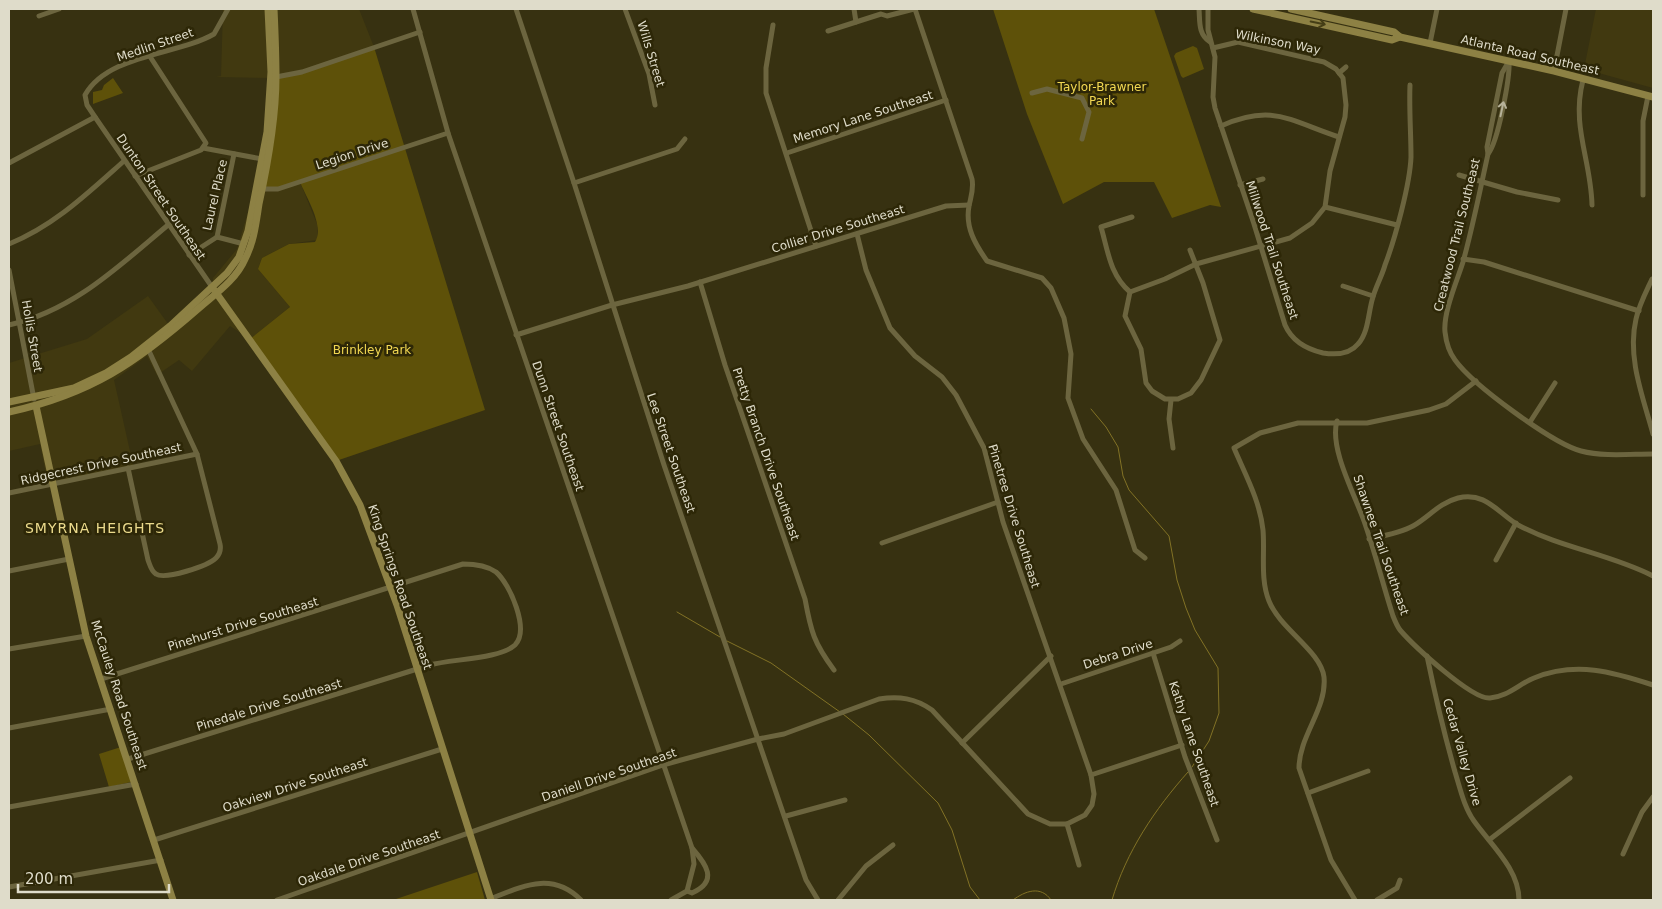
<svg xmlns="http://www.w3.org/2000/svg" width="1662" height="909" font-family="'DejaVu Sans',sans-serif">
<rect width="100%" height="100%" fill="#373111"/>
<g fill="#413910">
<polygon points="223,9 359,9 374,47 300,182 317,224 317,240 289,244 262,258 258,269 290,307 250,339 230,326 192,371 179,360 157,375 147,356 114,380 134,469 48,484 40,444 9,451 9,363 87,339 148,296 171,328 214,290 213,278 237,249 253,195 273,78 216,77 221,76"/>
<polygon points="1596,9 1653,9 1653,88 1584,69"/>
</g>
<g fill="#5e5109">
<polygon points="993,9 1154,9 1221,207 1210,205 1172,218 1154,182 1104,182 1063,204 1027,114"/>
<polygon points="1193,46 1197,48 1204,69 1183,78 1181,76 1174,56 1176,53"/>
<path d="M374,47L485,410L336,461L250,339L290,307L258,269L262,258L289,244L315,242C325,226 306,197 300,182L278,189H260L273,78L285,77Z"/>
<polygon points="113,78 123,93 93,104 93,92 102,90 104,85"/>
<polygon points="121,747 131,782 109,787 99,754"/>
<polygon points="477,872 485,900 393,900"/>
</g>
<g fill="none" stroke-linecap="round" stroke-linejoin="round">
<g stroke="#827225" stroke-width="1">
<polyline points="1091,409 1106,427 1118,447 1123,476 1129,490 1169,536 1177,580 1186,608 1195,630 1218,668 1219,713 1209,741 1192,767"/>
<polyline points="677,612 720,637"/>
<polyline points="727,641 771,663 840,712"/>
<polyline points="843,714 869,735 938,803 952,830 970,887 980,900"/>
<path d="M1013,900C1025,891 1041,885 1051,900"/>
<path d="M1112,900C1126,852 1155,809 1188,772"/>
</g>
<g stroke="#6c653f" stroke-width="5">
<polyline points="413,9 448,133 692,848 694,864 687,891 671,900"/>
<polyline points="516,9 574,183 664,465 806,880 818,900"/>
<polyline points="625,9 649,74 655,105"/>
<polyline points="854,9 856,22"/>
<path d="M915,9L972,179C974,189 971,196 969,206C965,227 975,244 987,261L1042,278L1051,288L1064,318L1071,354L1068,398L1083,439L1116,490L1135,550L1145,558"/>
<path d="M1199,9C1200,22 1198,34 1210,42"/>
<path d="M1208,9V30L1215,57L1213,97L1215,108L1254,224L1285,325C1292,341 1306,349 1323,353C1336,355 1350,354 1358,344C1369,332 1368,312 1373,297C1376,286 1382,276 1385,265C1395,239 1410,184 1411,157C1411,133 1409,109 1410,85"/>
<polyline points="39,16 59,9"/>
<polyline points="773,25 766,68 766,93 816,246"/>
<polyline points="828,31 881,14 887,16 914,9"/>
<polyline points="1430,43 1437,9"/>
<path d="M1509,61L1502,73L1487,147L1488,154C1480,190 1473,226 1463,262C1457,281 1443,313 1445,332C1446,341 1449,352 1455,360C1473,385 1552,443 1581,451C1604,457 1630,454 1653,454"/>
<polyline points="1554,71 1566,9"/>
<polyline points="1339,73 1346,67"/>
<polyline points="276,77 302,72 420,32"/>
<path d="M1583,80C1571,126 1591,160 1592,205"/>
<polyline points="1032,93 1047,89 1082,98 1089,112 1082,139"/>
<path d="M1221,126C1273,103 1290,121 1339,137"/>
<polyline points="203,148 262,159"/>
<polyline points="787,153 946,100"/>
<path d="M1488,154C1498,142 1510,78 1509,62"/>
<polyline points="9,163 95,117"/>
<polyline points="1459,175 1517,192 1558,200"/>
<polyline points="135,176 201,150 206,143 149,55"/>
<polyline points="574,183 677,149 685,139"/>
<polyline points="1240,185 1263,179"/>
<polyline points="263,189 278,189 448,133"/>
<polyline points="1643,195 1643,121 1648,96"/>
<polyline points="1325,207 1397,225"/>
<path d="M1132,217L1101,227C1108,251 1110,275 1130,292L1125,316L1141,349L1146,383L1152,391L1165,399H1178L1191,393L1201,380L1220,340L1203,283L1190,250"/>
<polyline points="217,237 234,154"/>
<polyline points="217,237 244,244"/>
<path d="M9,244C54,226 88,193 124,161"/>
<polyline points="189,255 217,237"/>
<polyline points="1463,259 1484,262 1639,311"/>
<polyline points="9,270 34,399"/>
<path d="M1652,279C1646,292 1639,305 1636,319C1627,358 1643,397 1653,434"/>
<path d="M700,282L725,365L805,599C811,632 814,643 834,670"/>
<polyline points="1343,286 1373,296"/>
<path d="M212,287L95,117L87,105L85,95C108,54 178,55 214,34L228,9"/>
<polyline points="1130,292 1165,279 1196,264 1290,238 1312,223 1325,207 1330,171 1345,117 1346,105 1343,78 1336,69 1324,62 1238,42 1213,48"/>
<path d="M9,325C73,311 119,266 168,225"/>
<polyline points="516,335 612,305 688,286 946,206 969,205"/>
<polyline points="1171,400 1169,419 1173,448"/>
<path d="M1337,421C1329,448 1355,495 1364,521C1375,552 1383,585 1393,616C1395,621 1397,626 1400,630C1413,645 1472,700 1490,698C1507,697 1519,684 1534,678C1576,661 1613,672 1653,685"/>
<polyline points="1530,422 1555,383"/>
<path d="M128,468L148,560C150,565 151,571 156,574C165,580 208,566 216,558C220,554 221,549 220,544L197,454L149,351"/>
<polyline points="9,493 197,454"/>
<path d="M1369,539C1383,536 1400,533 1413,526C1429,517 1439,503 1458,498C1485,491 1498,513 1518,525C1561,548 1610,554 1653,576"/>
<polyline points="882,543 998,502"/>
<polyline points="1496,560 1516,523"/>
<polyline points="9,571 69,559"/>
<polyline points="9,649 86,636"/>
<polyline points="1153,653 1185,757 1217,840"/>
<path d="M1427,656C1435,695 1444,733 1455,772C1460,788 1464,807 1474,821C1491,845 1519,869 1519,900"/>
<path d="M101,679L463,564C474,564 486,565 496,572C510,584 530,630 515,645C500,659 451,659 430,665L128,759"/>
<polyline points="1061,684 1171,647 1180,641"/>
<polyline points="9,728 111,709"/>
<polyline points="962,743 1051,656"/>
<polyline points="1091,775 1182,745"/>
<polyline points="1308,793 1368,771"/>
<polyline points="9,807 136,784"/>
<polyline points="786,816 845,800"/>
<polyline points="1067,824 1079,865"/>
<polyline points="154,840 442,749"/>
<polyline points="1489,840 1570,778"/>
<polyline points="1623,854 1642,812 1653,797"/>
<polyline points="9,887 161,860"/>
<path d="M687,891L692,893C719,881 706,864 692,848"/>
<path d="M490,899C523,886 552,871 581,900"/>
<path d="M277,900L663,765L758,739L784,734L879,699C899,696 915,698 932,710L1028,814L1050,824H1067L1085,815L1092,805L1094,794L1091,775L1003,522L984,448L956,395L942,377L915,356L890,328L866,270L857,234"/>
<polyline points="838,900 866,866 893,845"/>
<path d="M1355,900L1331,860L1299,768C1299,736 1327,709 1324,677C1321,651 1280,629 1269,601C1260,579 1265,553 1263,530C1260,501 1245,474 1234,448L1260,433L1298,423H1367L1429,410L1446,404L1476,381"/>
<polyline points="1377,900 1397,888 1400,880"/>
</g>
<g stroke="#8d8144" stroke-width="7">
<polyline points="1253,9 1392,40 1400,37"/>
<polyline points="1291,9 1394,32 1400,37 1554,71 1653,97"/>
<polyline points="212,287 336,461 360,505 397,605 491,900"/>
<polyline points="9,402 74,388 106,373 131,357 170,326 227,273 239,257 248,231 267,132 271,72 268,9"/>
<polyline points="36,406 86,636 173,900"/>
<path d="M9,412C91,394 136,363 199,308C215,294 236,280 245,259C254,242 256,223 259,204C268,163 276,120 276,77C276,54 275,31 274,9"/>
</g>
</g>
<defs><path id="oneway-shaft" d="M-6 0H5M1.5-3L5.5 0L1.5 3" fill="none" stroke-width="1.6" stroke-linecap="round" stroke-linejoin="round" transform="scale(1.25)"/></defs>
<use stroke="#453e16" href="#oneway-shaft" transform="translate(1318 23) rotate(12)"/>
<use stroke="#b7b299" href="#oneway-shaft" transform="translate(1502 109) rotate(-78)"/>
<g text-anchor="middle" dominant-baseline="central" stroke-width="5" stroke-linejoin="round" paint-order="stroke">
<g font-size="12" fill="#dfdcca" stroke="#2d2707">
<text transform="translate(1278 42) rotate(11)">Wilkinson Way</text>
<text transform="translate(155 45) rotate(-19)">Medlin Street</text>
<text transform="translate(651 54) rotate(73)">Wills Street</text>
<text transform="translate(1530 55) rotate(13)">Atlanta Road Southeast</text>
<text transform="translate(863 117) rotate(-18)">Memory Lane Southeast</text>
<text transform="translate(352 154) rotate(-18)">Legion Drive</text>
<text transform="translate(215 195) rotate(-77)">Laurel Place</text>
<text transform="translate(161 197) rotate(56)">Dunton Street Southeast</text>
<text transform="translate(838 229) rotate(-17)">Collier Drive Southeast</text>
<text transform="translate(1457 235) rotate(-76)">Creatwood Trail Southeast</text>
<text transform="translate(1272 250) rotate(72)">Millwood Trail Southeast</text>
<text transform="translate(32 336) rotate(80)">Hollis Street</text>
<text transform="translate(558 426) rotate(71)">Dunn Street Southeast</text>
<text transform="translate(671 453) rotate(71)">Lee Street Southeast</text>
<text transform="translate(766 454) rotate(71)">Pretty Branch Drive Southeast</text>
<text transform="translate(101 464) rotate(-12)">Ridgecrest Drive Southeast</text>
<text transform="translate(1014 516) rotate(73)">Pinetree Drive Southeast</text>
<text transform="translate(1381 545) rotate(71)">Shawnee Trail Southeast</text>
<text transform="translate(400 587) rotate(71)">King Springs Road Southeast</text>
<text transform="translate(243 624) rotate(-17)">Pinehurst Drive Southeast</text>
<text transform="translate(1118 654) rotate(-18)">Debra Drive</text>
<text transform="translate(119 695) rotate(72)">McCauley Road Southeast</text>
<text transform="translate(269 705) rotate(-17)">Pinedale Drive Southeast</text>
<text transform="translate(1194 744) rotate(71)">Kathy Lane Southeast</text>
<text transform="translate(1462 752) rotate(74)">Cedar Valley Drive</text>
<text transform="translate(609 775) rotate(-19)">Daniell Drive Southeast</text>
<text transform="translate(295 785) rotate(-18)">Oakview Drive Southeast</text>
<text transform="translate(369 858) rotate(-19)">Oakdale Drive Southeast</text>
</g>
<g font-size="12" fill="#f2d852" stroke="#2d2707">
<text x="1102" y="87">Taylor-Brawner<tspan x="1102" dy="14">Park</tspan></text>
<text x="372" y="350">Brinkley Park</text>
</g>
<g font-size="14" letter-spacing="1" fill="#ebda8c" stroke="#2d2707">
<text x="95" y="528">SMYRNA HEIGHTS</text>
</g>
</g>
<rect width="1662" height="909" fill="none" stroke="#dfdcca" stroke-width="20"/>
<path d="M18 884v8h151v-8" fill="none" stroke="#dfdcca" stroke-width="2.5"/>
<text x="25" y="884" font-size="15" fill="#dfdcca" stroke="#2d2707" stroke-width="4" paint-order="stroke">200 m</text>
</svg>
